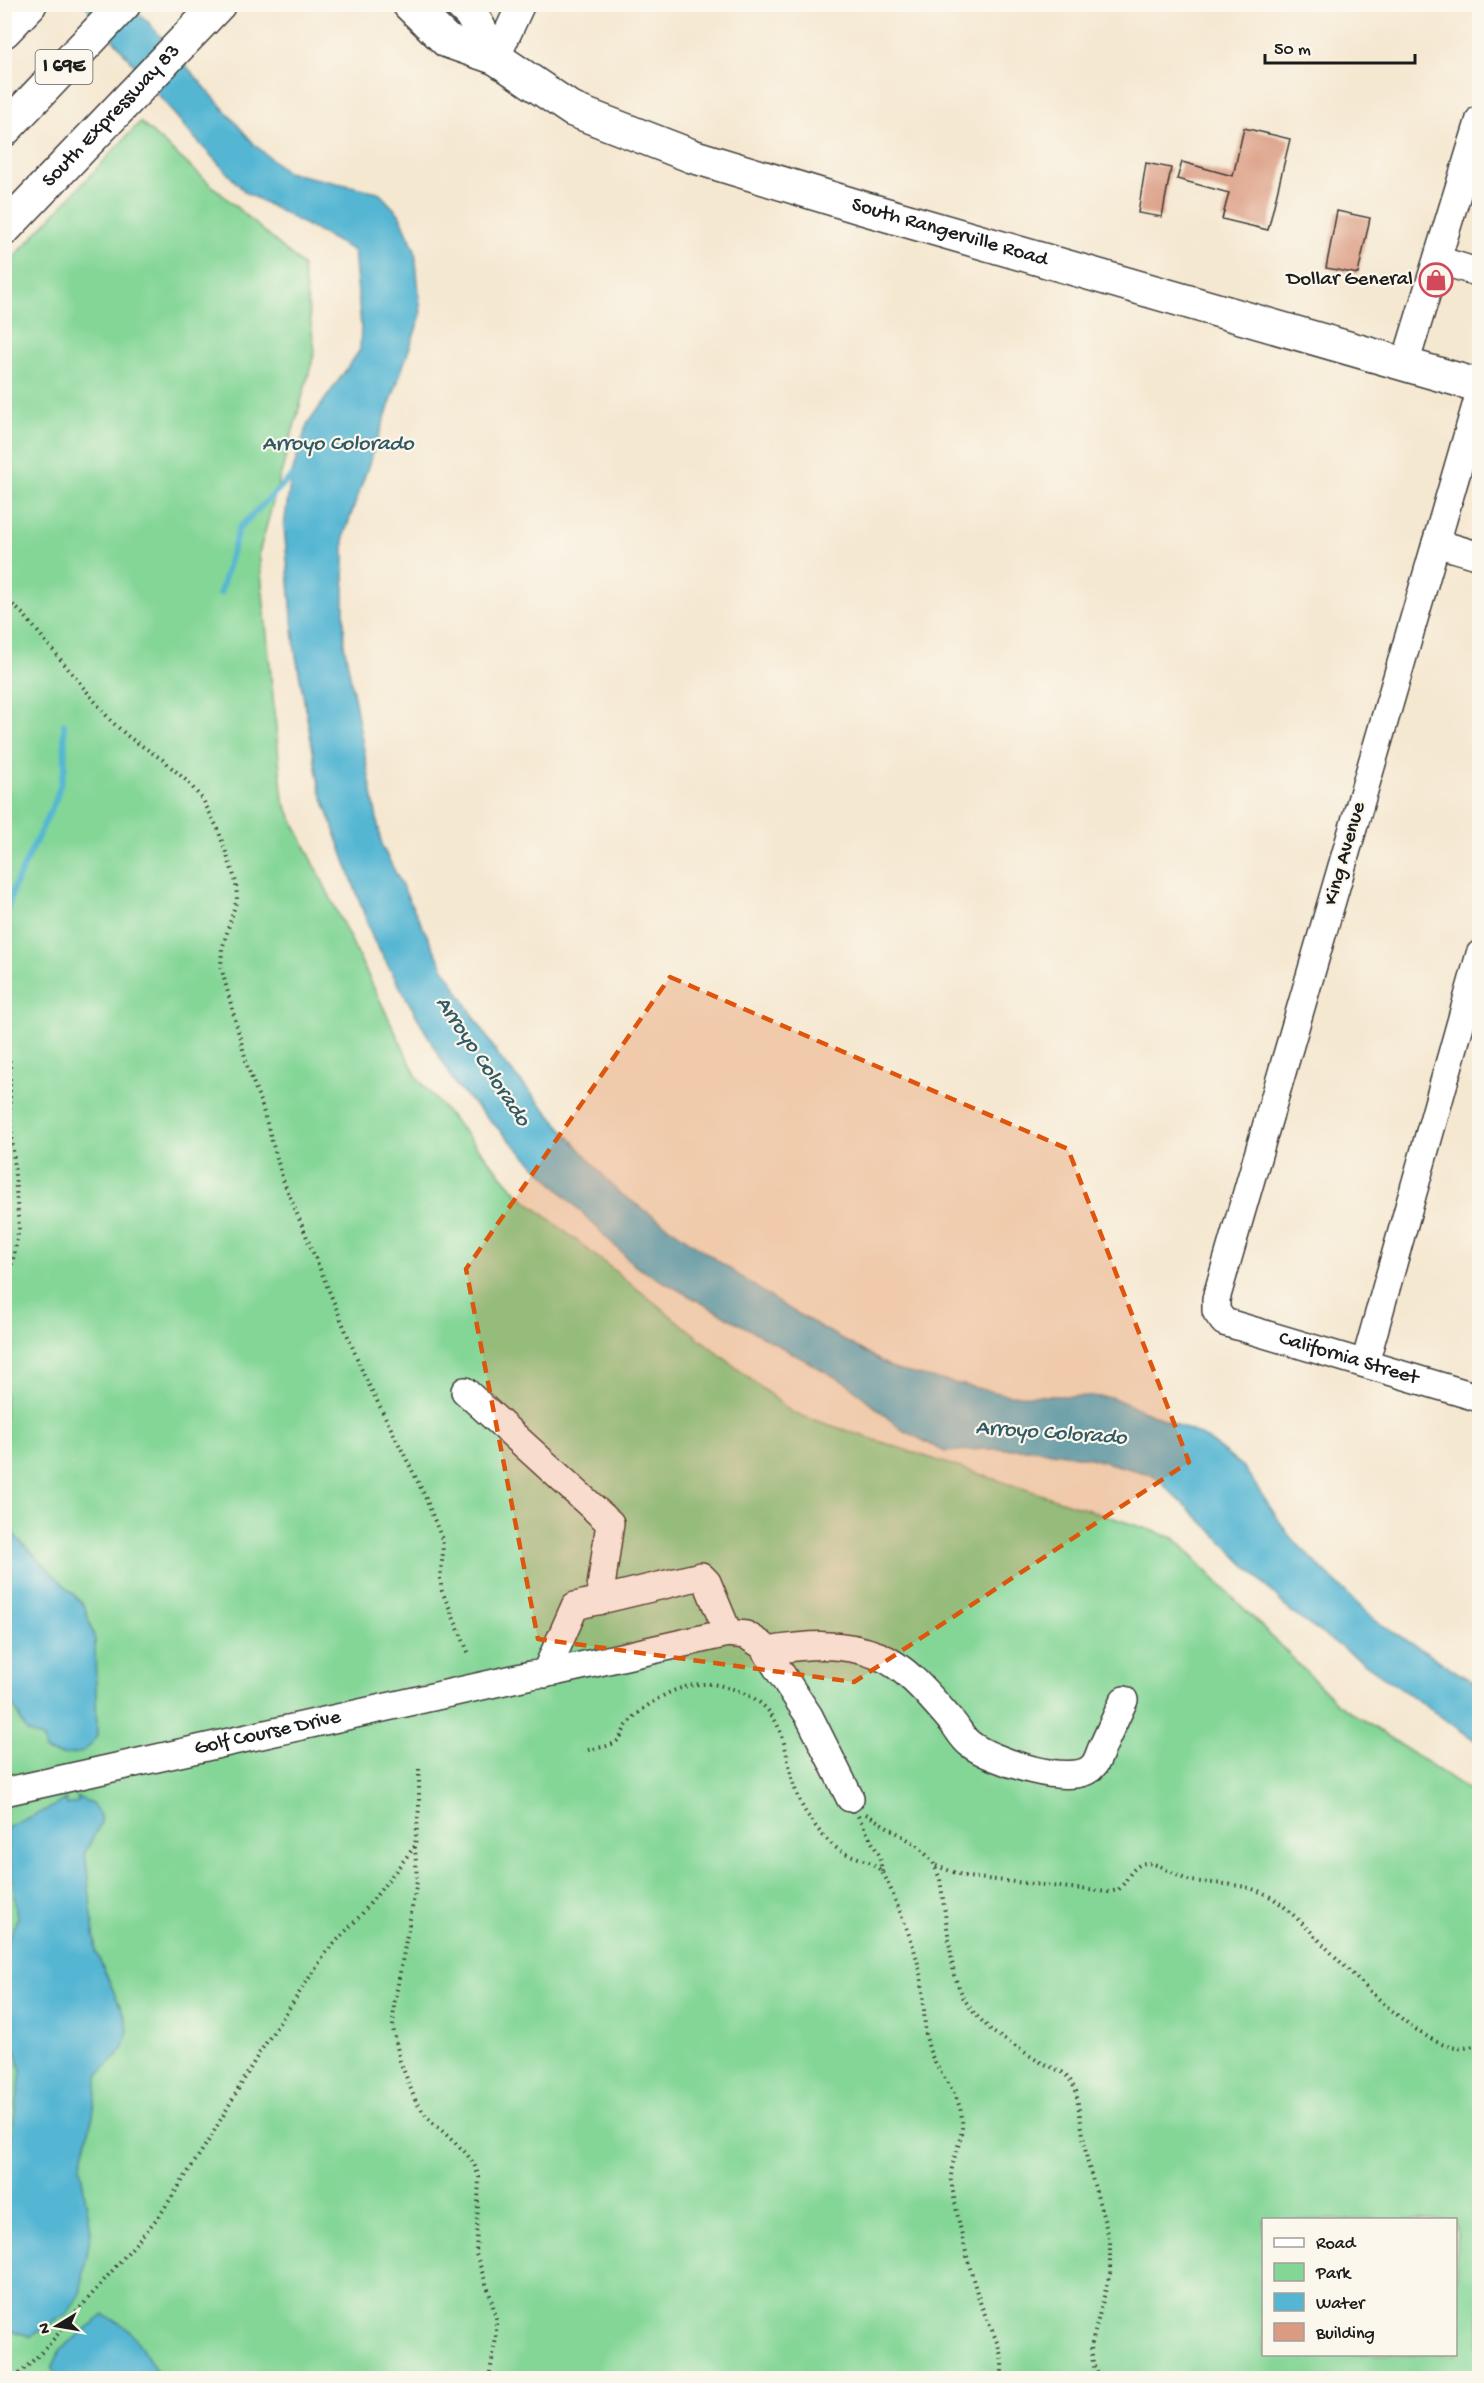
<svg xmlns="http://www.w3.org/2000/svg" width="1484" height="2383" font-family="'Gochi Hand',sans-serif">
<rect width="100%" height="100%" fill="#fbf7ec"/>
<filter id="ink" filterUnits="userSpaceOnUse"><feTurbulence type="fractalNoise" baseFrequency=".0167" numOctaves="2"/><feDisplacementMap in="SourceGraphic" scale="12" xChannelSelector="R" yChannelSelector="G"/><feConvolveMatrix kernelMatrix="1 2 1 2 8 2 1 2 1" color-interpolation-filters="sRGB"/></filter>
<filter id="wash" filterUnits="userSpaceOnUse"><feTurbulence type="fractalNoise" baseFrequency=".008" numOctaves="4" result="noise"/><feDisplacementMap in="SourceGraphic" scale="24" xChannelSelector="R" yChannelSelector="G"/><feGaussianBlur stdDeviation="1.35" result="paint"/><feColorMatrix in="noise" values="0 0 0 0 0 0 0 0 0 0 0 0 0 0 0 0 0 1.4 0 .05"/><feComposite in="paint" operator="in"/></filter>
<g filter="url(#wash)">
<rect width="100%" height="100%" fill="#f5e8d1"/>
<path fill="#84d697" stroke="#50795a" stroke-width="1.5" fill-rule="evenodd" d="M140,122L302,265L315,351L259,553L283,800L418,1079L518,1194L793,1413L1174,1538L1336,1702L1479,1797V2378H5L4,268ZM1264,2220H1456V2354H1264Z"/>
<g fill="#54b6d3" stroke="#386978" stroke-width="1.5">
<polygon points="85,5 130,5 148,22 255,145 286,172 378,192 399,214 415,250 421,315 344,535 344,644 382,846 443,967 500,1058 617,1191 779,1303 896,1370 1008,1395 1111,1397 1203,1436 1244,1468 1290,1537 1374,1620 1479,1686 1479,1743 1292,1613 1208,1527 1153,1475 1090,1458 1033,1449 983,1449 945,1452 901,1429 848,1384 635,1266 457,1087 373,939 320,790 295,650 284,526 291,477 307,425 360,350 361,326 354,251 245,192 189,132"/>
<path d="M5,1526L84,1605L95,1640L97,1736C86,1758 65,1757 45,1751L43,1739L27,1732L5,1689Z"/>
<polygon points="77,1797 92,1803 100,1816 101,1823 85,1852 96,1952 126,2019 128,2030 125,2043 118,2055 99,2073 93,2115 80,2167 91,2231 80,2294 68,2313 31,2337 5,2328 4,2187 21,2072 5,2006 5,1947 17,1919 6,1828 56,1805 66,1799 67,1805 78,1802"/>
<path d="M104,2315C110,2319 120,2322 125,2327C141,2341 148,2362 162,2378H59L52,2369L60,2350Z"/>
</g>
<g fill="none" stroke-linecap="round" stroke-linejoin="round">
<g stroke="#54b6d3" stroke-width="6">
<polyline points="220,593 239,528 291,477 297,475"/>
<polyline points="4,921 14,887 56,799 65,767 64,724"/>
</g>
</g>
<g id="blocks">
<g fill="#db9b82">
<polygon points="1244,128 1290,139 1268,230 1222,219 1229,193 1177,179 1182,162 1233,176"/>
<polygon points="1146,163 1171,168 1162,217 1138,213"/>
<polygon points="1337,211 1370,218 1358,274 1326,268"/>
</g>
</g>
</g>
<g filter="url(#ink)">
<use href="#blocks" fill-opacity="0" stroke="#3d3b37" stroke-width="1.5"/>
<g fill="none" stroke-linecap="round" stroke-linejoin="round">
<g stroke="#3d3b37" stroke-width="30">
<g id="minor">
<polyline points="496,58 521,4"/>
<polyline points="1438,260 1480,273"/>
<polyline points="1405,364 1480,119"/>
<path id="s1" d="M1480,392L1216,1299V1311L1224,1322L1480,1398"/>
<polyline points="1436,543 1480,556"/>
<polyline points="1365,1363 1480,954"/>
<polyline points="465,1391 610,1523 599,1601"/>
<path d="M767,1651C805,1645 842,1641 879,1656C908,1668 932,1699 953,1723C958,1729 963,1739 970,1744C990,1760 1074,1789 1093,1766C1097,1762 1099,1755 1101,1750C1109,1733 1116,1717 1124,1700"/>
<polyline points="545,1674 575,1606 701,1576 707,1582 728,1633"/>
<path id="s2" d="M4,1792L531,1675L554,1672L728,1633L746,1635L762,1645L809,1716L850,1798"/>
</g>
</g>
<g stroke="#3d3b37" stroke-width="36">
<g id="major">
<polyline points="409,4 447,41 496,58"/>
<path id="s3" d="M461,4L471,14L496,58L573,110L692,156L863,208L1480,386"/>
<path id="s4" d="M4,229L219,4"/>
</g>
</g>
<g stroke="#3d3b37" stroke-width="36">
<g id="highway">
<polyline points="4,31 30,4"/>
<polyline points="4,130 124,4"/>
</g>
</g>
<g stroke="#3d3b37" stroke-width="4" stroke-dasharray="1.5 4.5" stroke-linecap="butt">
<polyline points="4,321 7,327 4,333"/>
<polyline points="4,597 24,615 111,721 130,738 163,760 188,782 203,800 218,829 236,882 237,899 222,949 221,967 248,1068 262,1106 283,1180 364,1375 424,1494 442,1539 443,1553 440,1578 442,1591 469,1654"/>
<polyline points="4,1037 10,1063 10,1111 19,1228 13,1260 4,1288"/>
<path d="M588,1750C596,1748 607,1747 614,1743C621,1740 623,1730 627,1725C646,1702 680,1682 710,1684C721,1685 731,1688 741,1692C797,1715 779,1768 805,1811C814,1825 829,1846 845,1853C858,1859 872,1860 881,1871C888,1880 891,1890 895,1900C908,1930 919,1958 923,1991C925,2012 923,2034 931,2054C940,2076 960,2094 962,2119C964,2141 950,2159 951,2181C958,2220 967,2261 979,2299C987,2325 1007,2350 1001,2378"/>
<polyline points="419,1769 419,1808 415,1846 417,1881 394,2005 393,2028 400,2061 416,2102 428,2118 466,2153 474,2164 479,2177 476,2254 491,2298 496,2318 496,2338 489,2378"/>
<polyline points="866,1814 917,1845 933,1862 940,1879 954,1975 964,1999 974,2013 993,2032 1038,2061 1062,2072 1069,2078 1076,2091 1087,2160 1110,2241 1110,2273 1091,2347 1093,2363 1098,2378"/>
<polyline points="858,1816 880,1857 882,1872"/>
<path d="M936,1866L968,1877L1108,1892L1118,1890C1126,1883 1129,1872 1138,1866C1152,1855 1175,1878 1192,1881C1217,1884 1245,1883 1267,1895C1284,1904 1296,1918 1309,1930C1340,1961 1416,2045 1457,2048C1465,2049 1473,2046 1480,2044"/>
<polyline points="15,2378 45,2349 160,2215 209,2140 258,2055 327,1951 361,1915 415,1846"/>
</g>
<use href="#minor" stroke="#fff" stroke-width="27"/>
<use href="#major" stroke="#fff" stroke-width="33"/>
<use href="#highway" stroke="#fff" stroke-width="33"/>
</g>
</g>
<path fill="#de560d" fill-opacity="0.2" stroke="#de560d" stroke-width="4.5" stroke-dasharray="12 8" stroke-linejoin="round" d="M670,977L1068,1149L1189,1462L854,1682L538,1639L466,1269Z"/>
<defs>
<g id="shop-ring" transform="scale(1.725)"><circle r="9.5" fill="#fbf7ec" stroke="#d1495b" stroke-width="1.5"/><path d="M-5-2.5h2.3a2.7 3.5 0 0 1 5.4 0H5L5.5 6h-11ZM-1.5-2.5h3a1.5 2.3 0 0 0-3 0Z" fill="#d1495b"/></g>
</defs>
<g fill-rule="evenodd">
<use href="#shop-ring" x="1436" y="280"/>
</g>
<g text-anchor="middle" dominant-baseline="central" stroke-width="4.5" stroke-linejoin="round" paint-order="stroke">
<rect fill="#fbf7ec" stroke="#5f5e5a" stroke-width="1.5" x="35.5" y="50" width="57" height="34" rx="4.5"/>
<g font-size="20" font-weight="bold" fill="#1c1c1c">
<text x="64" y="67">I 69E</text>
</g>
<g font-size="21" fill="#1c1c1c" stroke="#fbf7ec">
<text stroke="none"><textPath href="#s4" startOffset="156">South Expressway 83</textPath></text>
<text stroke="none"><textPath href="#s3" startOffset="554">South Rangerville Road</textPath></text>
<text transform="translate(1346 854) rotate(-74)">King Avenue</text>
<text stroke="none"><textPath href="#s1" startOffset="1100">California Street</textPath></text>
<text stroke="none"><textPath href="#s2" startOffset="270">Golf Course Drive</textPath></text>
</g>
<g font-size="21" fill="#1c1c1c" stroke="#fbf7ec" text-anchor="end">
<text x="1413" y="280">Dollar General</text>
</g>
<g font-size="22" font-style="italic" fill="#325a65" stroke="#fbf7ec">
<text x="338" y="445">Arroyo Colorado</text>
<text transform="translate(482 1062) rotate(56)">Arroyo Colorado</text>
<text transform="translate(1051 1434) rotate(4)">Arroyo Colorado</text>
</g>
</g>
<rect width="1484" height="2383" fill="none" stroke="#fbf7ec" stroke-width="24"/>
<rect x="1262" y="2218" width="195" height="138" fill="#fbf7ec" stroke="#a29f99" stroke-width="1.5"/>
<rect x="1274" y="2238" width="30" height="9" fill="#ffffff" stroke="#a29f99" stroke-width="1.5"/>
<text x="1316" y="2248" font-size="18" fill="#1c1c1c">Road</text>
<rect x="1274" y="2263" width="30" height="18" fill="#84d697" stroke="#a29f99" stroke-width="1.5"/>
<text x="1316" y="2278" font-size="18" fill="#1c1c1c">Park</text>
<rect x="1274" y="2293" width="30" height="18" fill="#54b6d3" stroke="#a29f99" stroke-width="1.5"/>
<text x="1316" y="2308" font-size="18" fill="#1c1c1c">Water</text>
<rect x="1274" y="2323" width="30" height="18" fill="#db9b82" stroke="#a29f99" stroke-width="1.5"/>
<text x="1316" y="2338" font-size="18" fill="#1c1c1c">Building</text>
<g transform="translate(57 2326) rotate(259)" stroke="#fbf7ec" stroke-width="4.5" paint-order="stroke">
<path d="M0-4.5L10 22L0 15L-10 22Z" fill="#1c1c1c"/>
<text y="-9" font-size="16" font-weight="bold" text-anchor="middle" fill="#1c1c1c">N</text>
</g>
<path d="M1265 54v9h150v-9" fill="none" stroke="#1c1c1c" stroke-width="3"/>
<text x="1274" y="54" font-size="18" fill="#1c1c1c" stroke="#fbf7ec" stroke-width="4.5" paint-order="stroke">50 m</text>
</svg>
